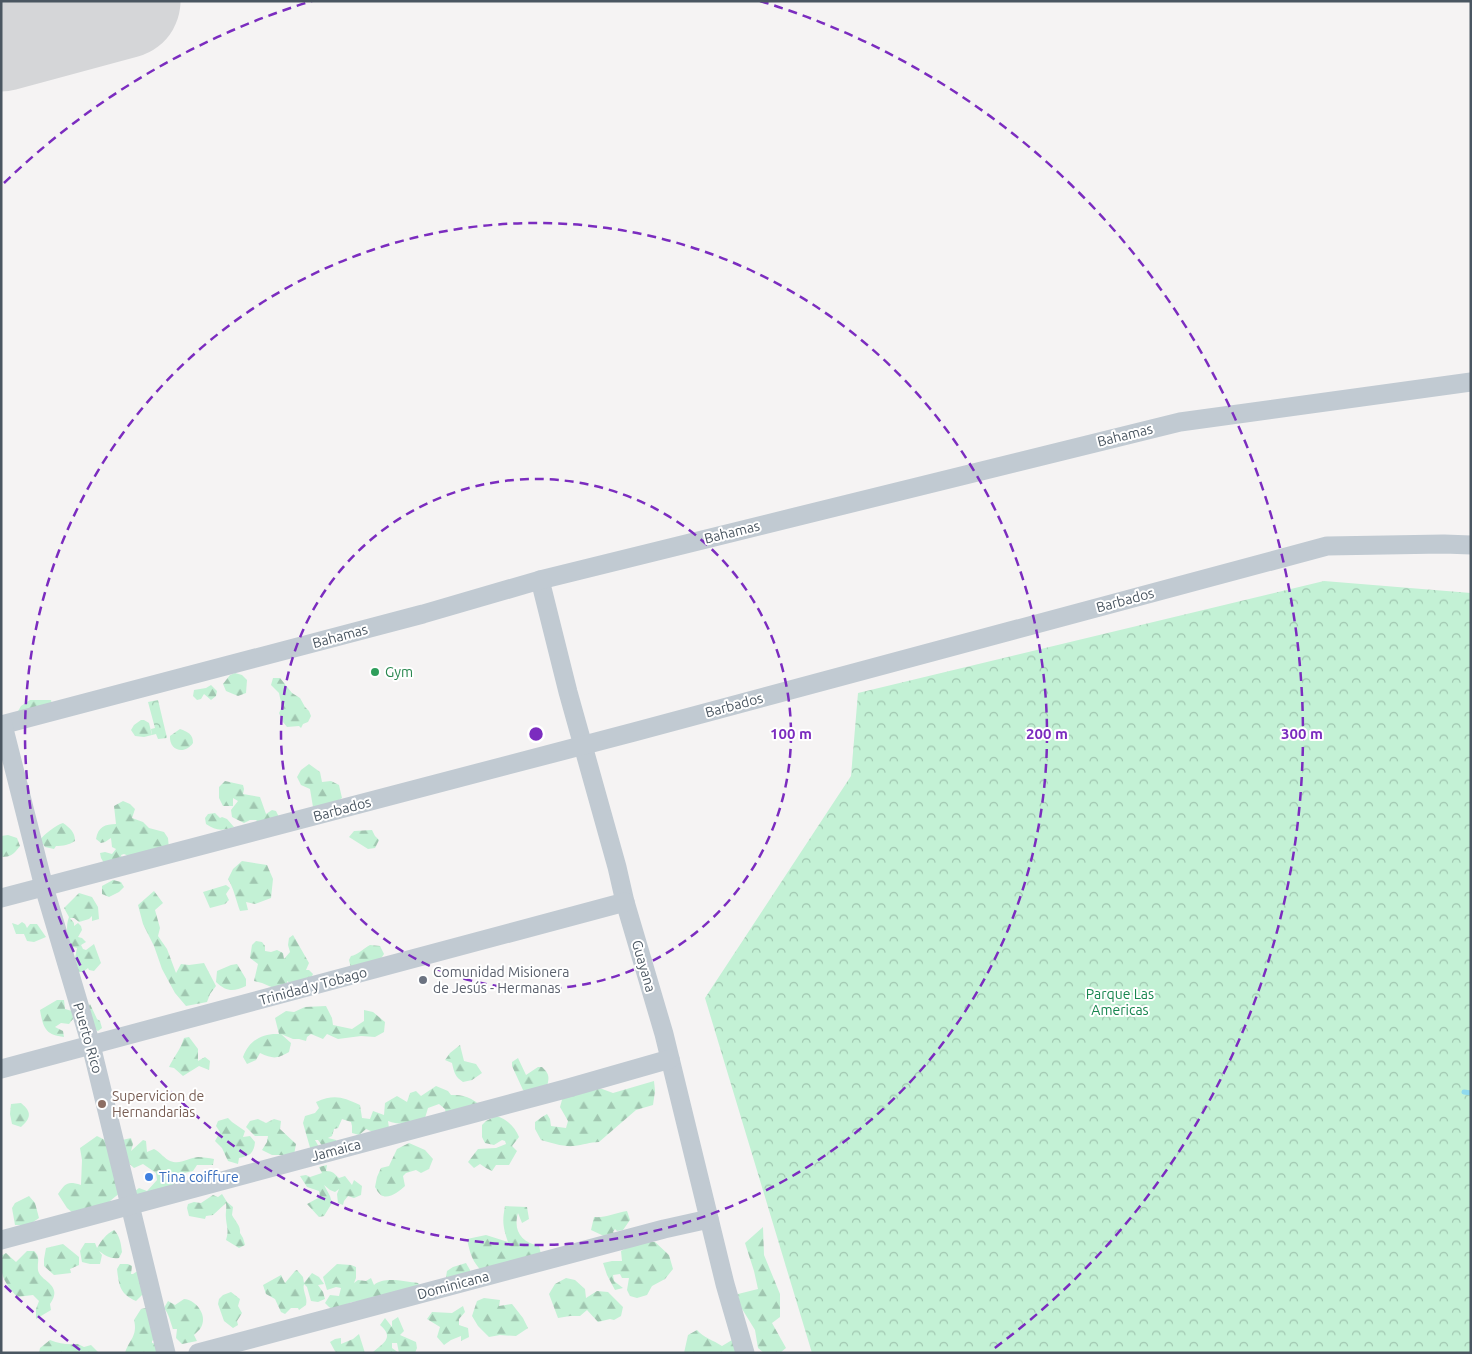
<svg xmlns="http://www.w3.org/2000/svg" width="1472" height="1354" font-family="Ubuntu,sans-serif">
<defs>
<pattern id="forest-firs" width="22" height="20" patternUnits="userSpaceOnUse" patternTransform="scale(1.25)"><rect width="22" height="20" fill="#c3f1d5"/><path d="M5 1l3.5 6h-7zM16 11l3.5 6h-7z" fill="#a0c6b0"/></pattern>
<pattern id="park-crowns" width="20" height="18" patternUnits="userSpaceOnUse" patternTransform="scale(1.25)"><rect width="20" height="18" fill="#c3f1d5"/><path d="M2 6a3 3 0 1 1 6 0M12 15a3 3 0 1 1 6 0" fill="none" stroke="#a0c6b0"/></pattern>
</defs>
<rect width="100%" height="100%" fill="#f5f3f3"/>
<g fill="url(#forest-firs)">
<polygon points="235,673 242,675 247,680 246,693 238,696 226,691 223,684 230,675"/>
<polygon points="273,678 280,678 292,693 300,698 305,707 309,711 311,716 308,722 303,724 301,728 299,726 287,727 283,722 279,713 282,707 279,693 271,685"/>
<polygon points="211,685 217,691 216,696 211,700 204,694 201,699 197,700 193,696 194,690 206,688"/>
<polygon points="30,700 51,700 54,713 17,713 21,706"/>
<polygon points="141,720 144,720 149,723 152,735 144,737 135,736 131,730 134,725"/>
<path d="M180,729C188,732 193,734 193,743C185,755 169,751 170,736Z"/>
<polygon points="309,764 320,772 322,782 331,781 339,785 342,798 334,803 313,807 310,789 301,785 297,777 301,770"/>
<polygon points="225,781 243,785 244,789 243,794 260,797 266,814 272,810 276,811 281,821 265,829 256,820 250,820 244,823 232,817 231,810 238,801 233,798 233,806 223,806 219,798 219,787"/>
<path d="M123,801L130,804L135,809L132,818L143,822L149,828L164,832L168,838L169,849L131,857L124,854L121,855L122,858L104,863L101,858L100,853L105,852L112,854L116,849L112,847L111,838L105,842L101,843L96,839C98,827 105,824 116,824L114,806Z"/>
<path d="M215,813L220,818L222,817L227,819L234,827C222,831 216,831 206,824L205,818L208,814Z"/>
<path d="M63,823C70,828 75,832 75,841C69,845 63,846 56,846L54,849L45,847L40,840C43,835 56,825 63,823Z"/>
<polygon points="372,830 375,836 379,840 375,848 368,849 349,837 354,831"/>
<path d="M8,835L17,838L20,846C14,854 11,857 1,857V836Z"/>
<path d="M242,861L267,865L273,879L271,898L255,904L246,902L248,910L240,911C236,900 234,889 228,879L233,869Z"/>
<polygon points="113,880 121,882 124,887 119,892 109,897 102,894 102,886"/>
<polygon points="226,885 230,888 226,894 229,900 225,904 210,908 203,892"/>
<polygon points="154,891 163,903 155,910 160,928 158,936 167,949 176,973 181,964 189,965 204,963 216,986 210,994 207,1002 186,1006 175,993 162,969 154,946 143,924 138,905"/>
<path d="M79,893L92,897L98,907L99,919L92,921V916L89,919L79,922L74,918H70L74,923V926L78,923L81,926L82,930L78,937L82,938L86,942L81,945L83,949L86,950L94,944L101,963L94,971L89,970L88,968L83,972H79L74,963L77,948L70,946C68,936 65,927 69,917L64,908Z"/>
<polygon points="22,922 25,924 27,928 30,924 37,924 46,937 34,942 27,941 24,934 16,934 12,923 18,925"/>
<polygon points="293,935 309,963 306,970 309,970 313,974 310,980 291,984 287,981 287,983 276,989 262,983 254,981 258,964 250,958 252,945 256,941 262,942 265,946 265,951 271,952 277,950 283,953 284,959 290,952 288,945 289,938"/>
<path d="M370,945L380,946L384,954L378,963L351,968L349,960L351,956C357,955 363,949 370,945Z"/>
<path d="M237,964L246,979V986C233,992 227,992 216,982L217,971L231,965Z"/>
<path d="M57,1000H64L65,1009L72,1011L73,1019L69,1024L61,1023L55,1027L63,1031L64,1037C45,1035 43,1027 40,1010Z"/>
<polygon points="90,1004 97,1019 100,1021 102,1028 98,1031 92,1028 87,1010"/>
<path d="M326,1006L332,1018L333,1025L352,1029L364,1021V1010L373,1012L385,1022L384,1032L375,1037L361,1036L338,1039L327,1034L323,1039L311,1034L307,1037L306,1041L299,1039H293L281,1034L291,1043L289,1052C277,1059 273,1059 260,1053L256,1060L247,1064L243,1057C249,1040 263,1033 279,1034L275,1018L286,1011L294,1012L305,1007Z"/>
<path d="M189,1037L198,1049V1061L205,1057L210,1061L209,1070L199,1066L183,1076L174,1068L169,1067C174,1056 180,1051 184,1038Z"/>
<path d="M460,1045L464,1061L476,1064L482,1073L472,1080L463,1082C455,1077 454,1072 452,1063L445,1060L450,1053Z"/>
<path d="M518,1058L526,1075L538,1067H542C552,1076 548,1080 546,1092L530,1095L523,1090L512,1066V1062Z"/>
<path d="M654,1081L655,1091L653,1105L636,1110L599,1142C590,1142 583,1145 574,1146C564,1147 551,1143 541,1140L535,1129V1122L542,1117L547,1114L550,1119L551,1126L566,1128L568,1121L560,1107L565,1089L586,1083L613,1093Z"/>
<path d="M436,1086L448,1091L451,1095C466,1094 475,1100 486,1110L447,1120L445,1109L439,1104L428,1108L425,1118C412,1123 402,1126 388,1121L389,1128L380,1135L366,1129L359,1135L352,1133V1126L351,1122L342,1119L338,1128L334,1129L332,1136L328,1138L336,1140L337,1143L323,1147L318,1140H315L319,1147L311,1151L303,1123L305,1116L315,1113L319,1108L316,1102C335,1094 342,1097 360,1105L362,1118L370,1119L373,1111L384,1115L385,1103L397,1096L407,1102L410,1093L416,1091L421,1096Z"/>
<path d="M21,1103C32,1112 31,1118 21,1127L12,1124L10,1114L11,1104Z"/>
<path d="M496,1116C507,1119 515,1127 519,1137L512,1146L517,1151L509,1165H496L492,1171L486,1168L480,1164L474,1168L468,1162L478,1149L496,1148L506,1144L505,1141L502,1140L494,1145L485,1143L482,1137V1125L486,1121Z"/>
<path d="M228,1118L232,1122L245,1131L243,1137L250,1136L255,1142C254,1153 250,1156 239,1158L238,1164L228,1161L222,1148L215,1141L220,1132L216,1126L218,1121Z"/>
<polygon points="258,1119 266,1123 274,1119 281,1121 280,1129 296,1144 294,1155 272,1155 262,1150 267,1142 268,1136 255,1136 246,1127 250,1121"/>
<path d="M97,1136L105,1140L121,1192L110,1201L102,1213L80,1219L67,1208L58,1194C66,1183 67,1181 81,1185L82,1160L80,1148Z"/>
<path d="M131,1138L133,1144L131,1151L143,1140L146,1141L147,1152L154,1149C160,1152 165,1159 170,1161C181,1165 187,1158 198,1157C203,1157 209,1158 214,1159L213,1165H197L193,1171L184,1173L185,1178L182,1182L148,1200L130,1195L139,1188L147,1191L157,1180L156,1173L143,1164L134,1168L118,1153L122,1140Z"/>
<path d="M409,1143L425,1150L433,1159L429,1169L421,1173L416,1170L406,1173L403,1176L405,1186C400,1191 388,1200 381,1195C378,1193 377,1190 375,1187L377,1177L381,1168L389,1166L397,1149Z"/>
<path d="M327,1165L326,1171C334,1171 334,1174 339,1178L345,1176L352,1185L354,1180L362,1186L361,1195L354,1198L348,1196L344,1201L343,1205L338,1203L337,1194L339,1189L335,1192L330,1190L324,1185L330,1196L332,1203L324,1216L319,1217L307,1204L320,1197L319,1191L307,1187L300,1176L306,1175L310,1177L322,1173L319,1167Z"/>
<path d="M222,1194L227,1202L233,1207L232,1215C235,1221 241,1226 240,1233L243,1238L245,1245L239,1248L226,1240C229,1230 227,1229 226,1219C225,1214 227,1208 226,1203L213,1215L206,1216L205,1219L189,1216L187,1208L188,1204L194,1202L201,1203L213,1195L218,1197Z"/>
<polygon points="29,1196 35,1203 39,1218 29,1225 15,1225 12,1208 15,1203"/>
<path d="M505,1206L527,1207L529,1219L522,1223L518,1213C513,1231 521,1242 539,1246L541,1254L485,1274C473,1264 470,1254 467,1239L486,1235L508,1242C503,1227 502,1222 505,1206Z"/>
<path d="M627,1211L630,1220L623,1230L617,1231L615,1229L613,1232L616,1236L608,1238L591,1230L594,1217C605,1218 615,1213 627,1211Z"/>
<polygon points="763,1227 764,1255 780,1294 780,1317 772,1323 786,1348 780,1353 764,1353 758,1348 755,1330 739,1304 738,1294 758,1289 754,1271 745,1243"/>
<path d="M114,1230C120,1236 121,1244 122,1252L119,1258C110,1259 106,1256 99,1251L102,1255L100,1264H90L82,1262L80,1251L85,1243H95L97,1248C101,1241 106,1234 114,1230Z"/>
<polygon points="638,1242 655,1242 669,1255 673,1269 665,1279 652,1286 647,1295 637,1298 630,1296 627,1290 629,1278 622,1278 620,1274 613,1275 614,1281 623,1288 615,1290 607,1275 603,1263 612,1261 622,1261 621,1251"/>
<polygon points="63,1244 79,1257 79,1265 70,1269 71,1273 54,1275 44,1266 44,1259 46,1248"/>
<path d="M27,1251H34C41,1258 37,1261 38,1270C40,1282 64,1284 50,1304L51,1310L36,1319V1309L39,1301L33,1295L17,1297C3,1280 1,1278 1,1256L6,1253L16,1262Z"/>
<polygon points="466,1263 470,1270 471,1276 454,1283 446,1277 447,1271 453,1267"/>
<path d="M120,1264H128L132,1266L131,1274H133L139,1270L143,1294L136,1301C120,1294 119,1286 117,1269Z"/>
<path d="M337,1264L351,1265L356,1267V1278L354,1283L358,1280L366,1281L371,1278L374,1285C385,1276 405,1282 418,1283L425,1295L352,1302L347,1304L339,1313L329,1307L325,1303L330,1295L339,1296L341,1288L336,1287L327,1290L323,1277Z"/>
<path d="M297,1270L303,1277L304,1283L312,1273L319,1277L324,1284L318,1285L323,1292L325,1299L318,1302L311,1301L307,1287L304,1284C302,1291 308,1297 306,1305L299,1310L298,1308H291L285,1314L281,1312L275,1299L266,1294L263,1285L281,1275L285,1283L295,1271Z"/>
<polygon points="566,1278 575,1280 585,1289 586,1298 597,1291 608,1292 623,1307 621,1316 614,1320 610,1319 598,1322 587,1310 580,1316 570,1316 558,1318 549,1294 555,1284"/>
<polygon points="231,1292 240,1299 238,1306 242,1313 237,1321 238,1325 233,1328 224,1321 218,1304 219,1299 223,1295"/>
<polygon points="484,1298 500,1300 499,1306 512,1304 523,1318 528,1328 516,1336 500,1335 489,1337 478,1326 472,1316 477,1301"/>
<path d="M184,1299C197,1300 209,1317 200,1329C198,1331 196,1333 194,1335L197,1341L182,1344L176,1338L177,1329H173C170,1321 169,1314 164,1308L168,1301L175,1305Z"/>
<polygon points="463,1306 465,1312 459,1319 459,1325 468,1328 469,1337 461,1341 461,1336 451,1340 444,1345 437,1337 440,1327 427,1319 432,1312 452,1313"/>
<path d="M146,1308L159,1335L152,1341V1343L159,1344L162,1353H125C129,1340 138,1336 134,1320L141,1309Z"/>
<path d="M398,1317L404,1331L400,1335L416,1342L417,1348L415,1353H399L397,1343H392V1348L399,1353H372C383,1343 395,1338 380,1325L385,1318L392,1327V1321Z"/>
<path d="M697,1330C704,1338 713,1340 722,1346L732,1340L742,1353H684L688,1335Z"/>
<polygon points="359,1334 365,1353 336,1353 330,1342 335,1339 341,1338 341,1344 353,1339"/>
<path d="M50,1340C60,1344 68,1345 78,1344L84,1347L91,1345L99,1353H39L40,1348Z"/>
</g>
<g fill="url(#park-crowns)">
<polygon points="1324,581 1471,593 1471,1353 812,1353 705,998 851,776 858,693"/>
<polygon points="158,700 167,738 158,739 156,734 152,735 151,729 155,728 148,702"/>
</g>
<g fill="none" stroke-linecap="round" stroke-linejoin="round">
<polyline stroke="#90daee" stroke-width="5" points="1464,1092 1471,1093"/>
<polyline stroke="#d5d6d8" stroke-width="115" points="1,34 123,1"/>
<g stroke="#c1cad2" stroke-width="19">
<polyline points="540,580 568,692 617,867 625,902 664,1034 725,1284 745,1353"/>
<polyline points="1,725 423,614 540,580 1180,422 1471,382"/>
<polyline points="3,725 44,887 91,1045 166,1353"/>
<polyline points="1,898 634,732 1327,546 1444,544 1471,545"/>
<polyline points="1,1069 625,902"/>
<polyline points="1,1240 565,1089 670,1059"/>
<polyline points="198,1353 664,1229 709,1219"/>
</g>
</g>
<g fill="none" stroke="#7b2cbf" stroke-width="2.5" stroke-dasharray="9 6">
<circle cx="536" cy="734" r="255"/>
<circle cx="536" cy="734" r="511"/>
<path d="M80 1350A766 766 0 0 1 4 1285M4 183A766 766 0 0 1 312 1M760 1A766 766 0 0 1 992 1350"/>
</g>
<circle fill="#2e9e5b" stroke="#fff" stroke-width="2" cx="375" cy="672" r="5"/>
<circle fill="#6b7280" stroke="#fff" stroke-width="2" cx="423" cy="980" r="5"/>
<circle fill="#8d6e63" stroke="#fff" stroke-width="2" cx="102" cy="1104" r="5"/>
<circle fill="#3f7fe0" stroke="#fff" stroke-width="2" cx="149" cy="1177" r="5"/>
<g text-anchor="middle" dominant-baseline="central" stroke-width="4" stroke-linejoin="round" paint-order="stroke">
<g font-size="14" fill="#4a5661" stroke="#fff">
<text transform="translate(1125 435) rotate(-14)">Bahamas</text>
<text transform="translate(732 532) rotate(-14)">Bahamas</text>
<text transform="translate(1125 600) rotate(-15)">Barbados</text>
<text transform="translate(340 636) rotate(-15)">Bahamas</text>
<text transform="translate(734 705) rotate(-15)">Barbados</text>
<text transform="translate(342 809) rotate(-15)">Barbados</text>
<text transform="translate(644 966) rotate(74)">Guayana</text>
<text transform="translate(313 986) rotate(-15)">Trinidad y Tobago</text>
<text transform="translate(88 1038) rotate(74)">Puerto Rico</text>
<text transform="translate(336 1150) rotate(-15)">Jamaica</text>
<text transform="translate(453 1285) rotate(-15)">Dominicana</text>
</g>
<g font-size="14" fill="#27864d" stroke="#fff" text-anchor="start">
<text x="385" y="672">Gym</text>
</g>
<g font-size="14" fill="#5b616d" stroke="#fff" text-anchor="start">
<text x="433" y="972">Comunidad Misionera<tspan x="433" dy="16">de Jesús - Hermanas</tspan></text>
</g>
<g font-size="14" fill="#17864f" stroke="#fff">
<text x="1120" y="994">Parque Las<tspan x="1120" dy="16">Americas</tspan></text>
</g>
<g font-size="14" fill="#785e54" stroke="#fff" text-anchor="start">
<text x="112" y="1096">Supervicion de<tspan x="112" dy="16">Hernandarias</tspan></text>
</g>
<g font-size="14" fill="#366cbe" stroke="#fff" text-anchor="start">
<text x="159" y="1177">Tina coiffure</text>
</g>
</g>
<circle cx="536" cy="734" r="8" fill="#7b2cbf" stroke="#fff" stroke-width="2.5"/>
<g font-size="15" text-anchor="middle" font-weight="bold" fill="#7b2cbf" stroke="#fff" stroke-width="4" stroke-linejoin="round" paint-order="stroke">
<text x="791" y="739">100 m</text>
<text x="1047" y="739">200 m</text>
<text x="1302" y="739">300 m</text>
</g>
<rect width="1472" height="1354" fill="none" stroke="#4a5661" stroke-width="5"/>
</svg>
